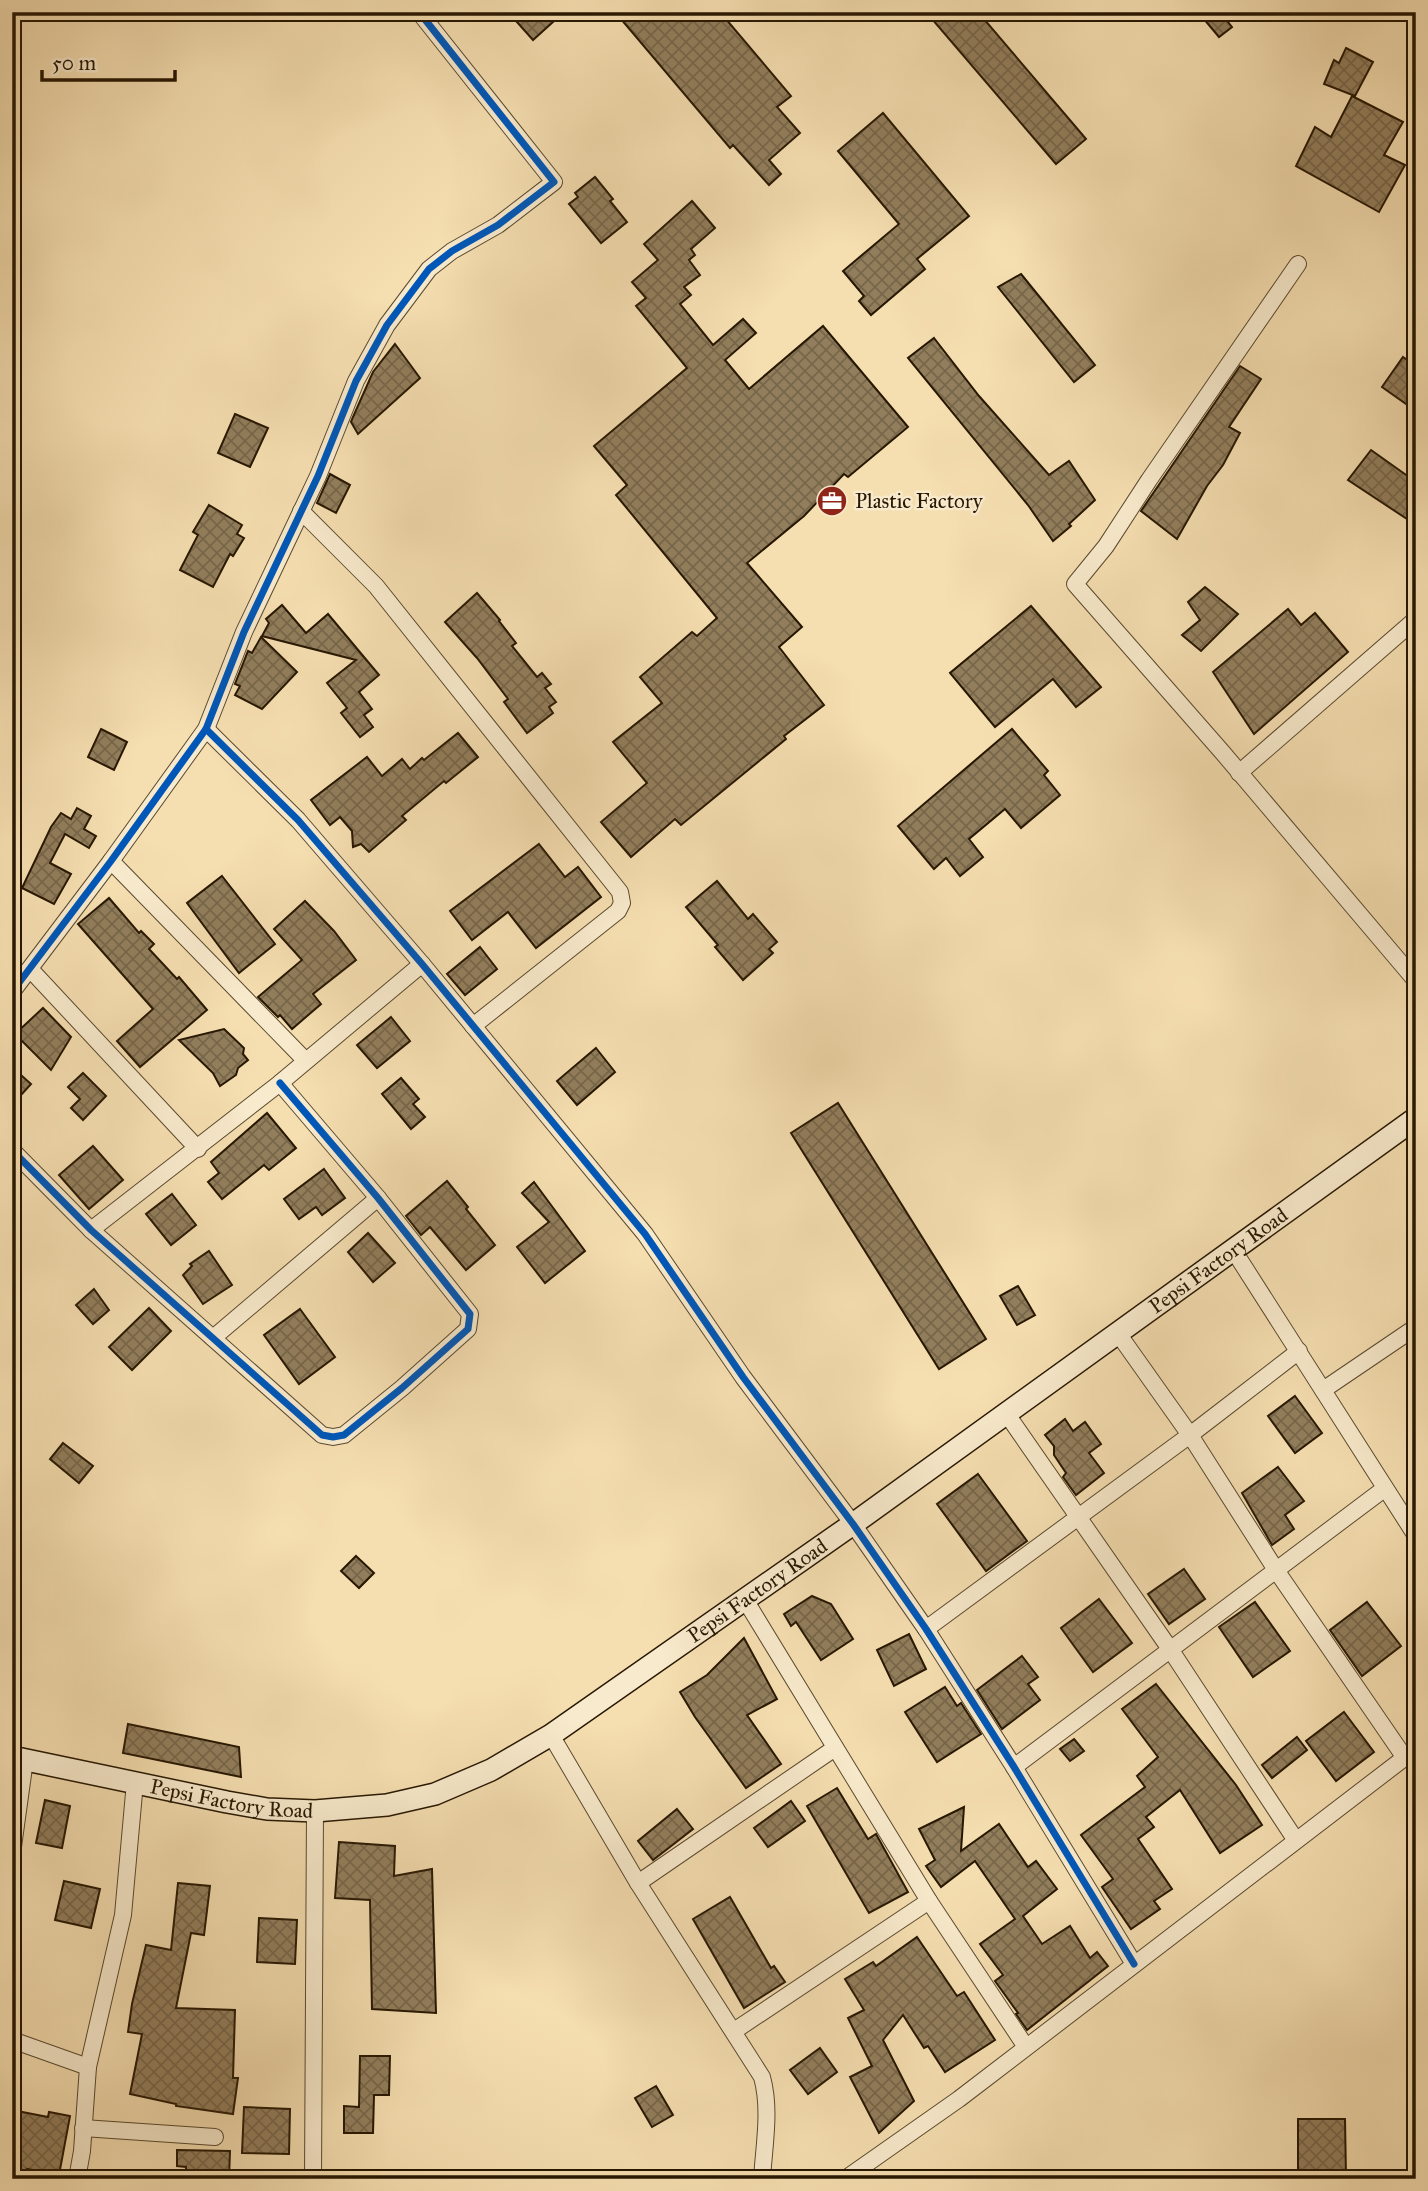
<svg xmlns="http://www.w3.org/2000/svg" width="1428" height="2191" font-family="'IM FELL Great Primer',serif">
<defs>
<pattern id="building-cross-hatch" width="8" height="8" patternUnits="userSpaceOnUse" patternTransform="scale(1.75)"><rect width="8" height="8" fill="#927e5c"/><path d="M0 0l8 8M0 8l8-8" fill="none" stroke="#77664a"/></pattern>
</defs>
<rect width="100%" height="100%" fill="#f5deb0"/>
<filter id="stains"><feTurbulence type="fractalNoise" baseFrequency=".00286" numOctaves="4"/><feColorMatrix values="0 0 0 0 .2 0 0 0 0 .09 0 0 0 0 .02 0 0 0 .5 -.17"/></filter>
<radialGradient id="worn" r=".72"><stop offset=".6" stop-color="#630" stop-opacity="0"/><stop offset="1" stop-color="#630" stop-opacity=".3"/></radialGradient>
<g fill="url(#building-cross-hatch)" stroke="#271702" stroke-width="2">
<polygon points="508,12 564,12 533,40"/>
<polygon points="615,12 720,12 791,96 777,107 800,133 769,160 781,174 769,185 733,145 730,148"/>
<polygon points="926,12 978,12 1086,139 1056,164"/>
<polygon points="1198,12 1220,12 1232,27 1219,37"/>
<polygon points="1346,48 1373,62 1355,96 1324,84 1334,60 1339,63"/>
<polygon points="1352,96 1403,122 1384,155 1405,165 1379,212 1296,166 1315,127 1331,137"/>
<polygon points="883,113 969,216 917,259 925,269 871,315 859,301 864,296 843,271 899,224 838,151"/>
<polygon points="595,177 613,199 610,201 627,222 601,243 569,204 578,197 575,193"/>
<polygon points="692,201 715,228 691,249 695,255 689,260 700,275 684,287 691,295 680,304 713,345 743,319 756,333 725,360 749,389 823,326 908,427 848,477 844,474 804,516 747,563 802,627 779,647 824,705 784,736 786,739 681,825 675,819 631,857 601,822 647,783 613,742 662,703 640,677 692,632 697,636 717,618 616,495 627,485 594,446 687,368 636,306 646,298 632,282 658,260 644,244"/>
<polygon points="1021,274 1095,365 1074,382 998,287"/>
<polygon points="934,338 979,396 1049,475 1069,461 1095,500 1069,524 1071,526 1053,541 1028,505 908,358"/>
<polygon points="395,344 420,378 358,434 351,422 353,417 373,372"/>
<polygon points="1403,357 1416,366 1416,411 1382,387"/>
<polygon points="1240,366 1261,379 1229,427 1240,433 1223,465 1207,486 1177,539 1141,511"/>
<polygon points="235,414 268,428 250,467 218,453"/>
<polygon points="1371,450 1416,482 1416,525 1348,480"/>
<polygon points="330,474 350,485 336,513 317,503"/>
<polygon points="209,505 242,525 237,534 244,538 233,556 230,554 213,587 180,570 198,535 193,532"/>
<polygon points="1205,587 1238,614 1201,651 1182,635 1200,620 1188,602"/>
<polygon points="477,593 500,620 499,621 516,643 512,646 537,677 542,673 551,684 545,688 556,702 549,707 553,713 527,733 504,702 508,699 477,658 445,622"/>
<polygon points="282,605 306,633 328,614 379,675 359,692 372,709 364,715 373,727 360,737 341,713 347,708 327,683 356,660 262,636 269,623 266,619"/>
<polygon points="1031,606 1101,687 1076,707 1053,679 995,727 950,673"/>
<polygon points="1288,609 1301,625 1315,613 1348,652 1254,734 1213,672"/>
<polygon points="261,637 297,672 262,709 235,695 240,686 235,684 248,651 252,653"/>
<polygon points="101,729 127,742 114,770 88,757"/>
<polygon points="1012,729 1048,771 1044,775 1060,795 1021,828 1005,809 969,839 983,857 960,876 946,858 934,869 898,826"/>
<polygon points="458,733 478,757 446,783 444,781 402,816 406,820 369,852 361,844 353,847 352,831 340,817 330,825 311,800 367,757 382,776 402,759 410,769 422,758 424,760"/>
<polygon points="77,808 91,816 84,829 96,836 89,848 65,834 50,863 71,874 54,904 22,888 51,827 61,813 71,819"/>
<polygon points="539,844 565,877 578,867 601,897 536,948 508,912 472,940 450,911"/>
<polygon points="222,876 275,944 239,973 187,903"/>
<polygon points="717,881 748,919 753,914 777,942 769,949 773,953 743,980 715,947 718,945 686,907"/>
<polygon points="109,898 139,933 141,931 154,944 149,949 177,979 179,977 207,1010 140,1067 117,1041 153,1009 78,924"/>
<polygon points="305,901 334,931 356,960 313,994 321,1004 292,1029 280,1015 278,1017 258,997 302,960 274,929"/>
<polygon points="480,947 497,969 465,995 447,974"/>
<polygon points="43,1008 71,1037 51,1070 15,1034"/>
<polygon points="391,1017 410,1041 377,1068 357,1045"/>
<polygon points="224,1029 244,1048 243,1054 248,1060 238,1068 236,1075 220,1086 213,1073 179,1040"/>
<polygon points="596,1048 615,1072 577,1105 557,1081"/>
<polygon points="12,1067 31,1084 12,1105"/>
<polygon points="83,1073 106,1096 83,1120 71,1108 80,1099 68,1087"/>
<polygon points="401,1078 419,1099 413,1104 425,1117 411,1129 382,1094"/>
<polygon points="838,1103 986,1339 939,1369 791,1133"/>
<polygon points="267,1113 296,1148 269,1170 264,1165 222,1199 208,1182 219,1173 211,1162"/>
<polygon points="93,1146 123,1180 89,1209 59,1175"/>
<polygon points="324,1169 345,1198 322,1215 316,1207 299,1219 284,1199"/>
<polygon points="447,1181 468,1207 466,1209 495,1245 466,1270 430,1227 421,1235 406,1216"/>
<polygon points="534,1182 585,1251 545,1283 517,1247 549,1222 522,1193"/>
<polygon points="172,1194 196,1225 171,1245 146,1214"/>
<polygon points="368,1233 395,1263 373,1282 348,1252"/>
<polygon points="209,1251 232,1285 203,1304 183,1275 192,1266 190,1264"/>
<polygon points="1018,1286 1035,1315 1017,1325 1000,1296"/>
<polygon points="94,1289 109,1310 93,1324 76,1305"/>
<polygon points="149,1308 171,1331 132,1370 109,1347"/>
<polygon points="300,1309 335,1357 299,1384 264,1335"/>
<polygon points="1295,1396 1322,1433 1295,1453 1268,1416"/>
<polygon points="1065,1419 1073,1431 1085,1422 1101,1444 1089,1453 1104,1473 1076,1495 1063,1477 1066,1473 1054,1455 1054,1446 1045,1435"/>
<polygon points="63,1443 93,1466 79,1483 50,1459"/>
<polygon points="1278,1467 1304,1501 1285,1515 1294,1529 1272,1545 1242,1493"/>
<polygon points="978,1474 1027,1541 986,1571 937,1504"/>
<polygon points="356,1556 374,1573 359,1588 341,1571"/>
<polygon points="1184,1569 1205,1599 1169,1624 1148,1594"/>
<polygon points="812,1596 831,1604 853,1639 821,1660 796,1622 791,1626 784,1614"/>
<polygon points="1099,1599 1132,1643 1093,1672 1061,1628"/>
<polygon points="1255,1602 1290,1651 1253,1677 1219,1627"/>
<polygon points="1367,1602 1401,1646 1362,1676 1330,1630"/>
<polygon points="909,1634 926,1669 894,1686 877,1650"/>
<polygon points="744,1638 777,1699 747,1715 781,1764 746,1788 695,1717 680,1692 707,1675"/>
<polygon points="1022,1656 1038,1677 1028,1684 1040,1700 1002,1729 977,1690"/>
<polygon points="1156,1684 1236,1785 1262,1825 1220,1853 1180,1790 1146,1817 1154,1827 1138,1839 1172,1889 1154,1901 1160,1909 1131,1929 1102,1887 1113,1879 1081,1835 1145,1787 1137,1776 1158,1757 1122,1709"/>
<polygon points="945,1687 957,1706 961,1703 981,1734 937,1762 905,1712"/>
<polygon points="1344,1712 1374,1752 1336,1781 1306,1741"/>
<polygon points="128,1724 239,1747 241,1777 123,1753"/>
<polygon points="1297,1737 1307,1750 1272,1778 1262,1765"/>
<polygon points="1074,1739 1084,1751 1070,1761 1060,1749"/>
<polygon points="837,1788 868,1839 876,1834 908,1892 869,1913 807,1806"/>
<polygon points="45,1800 70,1806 62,1848 36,1843"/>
<polygon points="791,1801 805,1821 768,1847 754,1828"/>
<polygon points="964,1807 961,1851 999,1824 1028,1867 1036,1861 1057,1889 1023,1916 1042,1944 1070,1926 1090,1958 1097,1952 1108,1966 1027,2030 1016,2014 1018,2013 995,1981 1003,1975 980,1944 1015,1919 975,1861 941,1887 926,1866 935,1860 919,1829"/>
<polygon points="677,1809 693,1829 653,1860 638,1841"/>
<polygon points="339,1842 395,1846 394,1876 432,1869 436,2013 372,2009 370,1900 335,1898"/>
<polygon points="64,1881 100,1889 91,1928 55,1920"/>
<polygon points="178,1883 210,1886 204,1935 191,1933 176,2008 235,2010 233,2078 238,2078 233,2114 176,2106 176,2104 130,2094 142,2034 128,2032 132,2004 146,1945 171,1950"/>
<polygon points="730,1897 771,1968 774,1966 785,1982 744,2008 693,1919"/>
<polygon points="259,1918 297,1920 295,1964 257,1962"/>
<polygon points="917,1937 957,1996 964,1992 995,2040 945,2072 928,2046 924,2048 903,2015 883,2040 914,2101 879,2133 850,2077 872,2066 848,2018 864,2010 845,1979 873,1962 876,1966"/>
<polygon points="820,2048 837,2072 808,2094 790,2070"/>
<polygon points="360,2056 390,2056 389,2095 374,2095 373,2133 344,2133 344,2106 359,2107"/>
<polygon points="656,2086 673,2115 652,2127 635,2098"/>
<polygon points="244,2107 290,2109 289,2154 242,2153"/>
<polygon points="12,2110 48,2117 49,2112 70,2116 59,2175 27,2169 26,2172 12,2169"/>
<polygon points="1298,2119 1345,2119 1346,2177 1298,2178"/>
<polygon points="177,2150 230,2151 229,2179 186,2179 186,2167 177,2166"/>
</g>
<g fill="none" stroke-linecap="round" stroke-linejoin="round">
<g stroke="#5a492e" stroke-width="18">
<g id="minor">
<polyline points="1298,264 1149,480 1106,546 1075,584 1223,753 1416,981"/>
<polyline points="301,511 376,586 620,892 622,903 618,911 473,1026"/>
<polyline points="206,729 298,820 422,964 645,1234 743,1377 853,1524 926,1629 1014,1767 1134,1964"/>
<polyline points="1239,773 1416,619"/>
<polyline points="111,861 305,1060"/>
<polyline points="30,969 198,1149"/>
<polyline points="12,992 111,861 206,729 244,632 318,476 356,381 387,325 429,269 452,251 498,225 554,182 419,12"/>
<polyline points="12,1150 91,1230 322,1435 333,1437 344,1435 402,1388 468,1329 470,1314 378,1198 280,1083"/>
<polyline points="91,1230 280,1083 422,964"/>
<polyline points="1234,1251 1416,1536"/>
<polyline points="1117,1332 1190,1435 1276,1570 1405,1758"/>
<polyline points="213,1338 378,1198"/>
<polyline points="1323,1390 1416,1327"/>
<polyline points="1006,1413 1170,1649 1295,1839"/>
<polyline points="744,1598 929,1901 1026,2047"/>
<polyline points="926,1629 1190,1435 1299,1351"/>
<path d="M551,1735L638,1883L762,2077C771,2110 764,2145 762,2179"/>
<polyline points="1014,1767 1384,1489"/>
<polyline points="12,1854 25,1760"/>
<polyline points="638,1883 835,1748"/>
<polyline points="734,2031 929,1901"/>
<polyline points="12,2040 88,2067"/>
<polyline points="83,2128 215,2137"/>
<polyline points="77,2179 82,2151 88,2067 123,1915 135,1782"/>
<polyline points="313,2179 315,1811"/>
<polyline points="845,2179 959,2099 1416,1749"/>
</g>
</g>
<g stroke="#271702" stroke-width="24">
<g id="secondary">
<path id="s1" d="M12,1757L227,1802L267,1809L315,1811L387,1805L435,1794L491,1770L551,1735L853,1524L1416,1118"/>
</g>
</g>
<use href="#minor" stroke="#f8eacc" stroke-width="16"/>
<use href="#secondary" stroke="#f8eacc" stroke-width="21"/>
<g stroke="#f8eacc" stroke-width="11">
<g id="cycleway">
<polyline points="206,729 298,820 422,964 645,1234 743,1377 853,1524 926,1629 1014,1767 1134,1964"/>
<polyline points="12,992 111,861 206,729 244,632 318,476 356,381 387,325 429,269 452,251 498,225 554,182 419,12"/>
<polyline points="12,1150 91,1230 322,1435 333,1437 344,1435 402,1388 468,1329 470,1314 378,1198 280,1083"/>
</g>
</g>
<use href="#cycleway" stroke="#0057b8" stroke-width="7"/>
</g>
<defs>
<g id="office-disc" transform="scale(1.575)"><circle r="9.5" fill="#8f2418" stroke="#f8eacc"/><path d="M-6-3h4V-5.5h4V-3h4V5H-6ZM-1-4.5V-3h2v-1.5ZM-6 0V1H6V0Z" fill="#fff"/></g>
</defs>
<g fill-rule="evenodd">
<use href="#office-disc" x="832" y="501"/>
</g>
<g text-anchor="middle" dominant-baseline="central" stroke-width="5" stroke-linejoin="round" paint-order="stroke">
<g font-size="21" fill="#271702" stroke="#f8eacc" text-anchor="start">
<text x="855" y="501">Plastic Factory</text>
</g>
<g font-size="21" fill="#271702" stroke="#f8eacc">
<text stroke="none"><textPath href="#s1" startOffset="1379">Pepsi Factory Road</textPath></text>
<text stroke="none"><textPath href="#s1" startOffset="812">Pepsi Factory Road</textPath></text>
<text stroke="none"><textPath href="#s1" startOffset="224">Pepsi Factory Road</textPath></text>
</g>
</g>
<rect width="1428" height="2191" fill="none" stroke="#f5deb0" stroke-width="42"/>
<rect x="14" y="14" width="1400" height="2163" fill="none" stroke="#271702" stroke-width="3.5"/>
<rect x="21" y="21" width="1386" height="2149" fill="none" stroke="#271702" stroke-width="2"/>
<path d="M42 70v10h133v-10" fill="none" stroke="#271702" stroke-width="3.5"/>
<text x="52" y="70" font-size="21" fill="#271702" stroke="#f8eacc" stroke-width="5" paint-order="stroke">50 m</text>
<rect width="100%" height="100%" filter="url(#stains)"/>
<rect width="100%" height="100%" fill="url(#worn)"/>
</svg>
